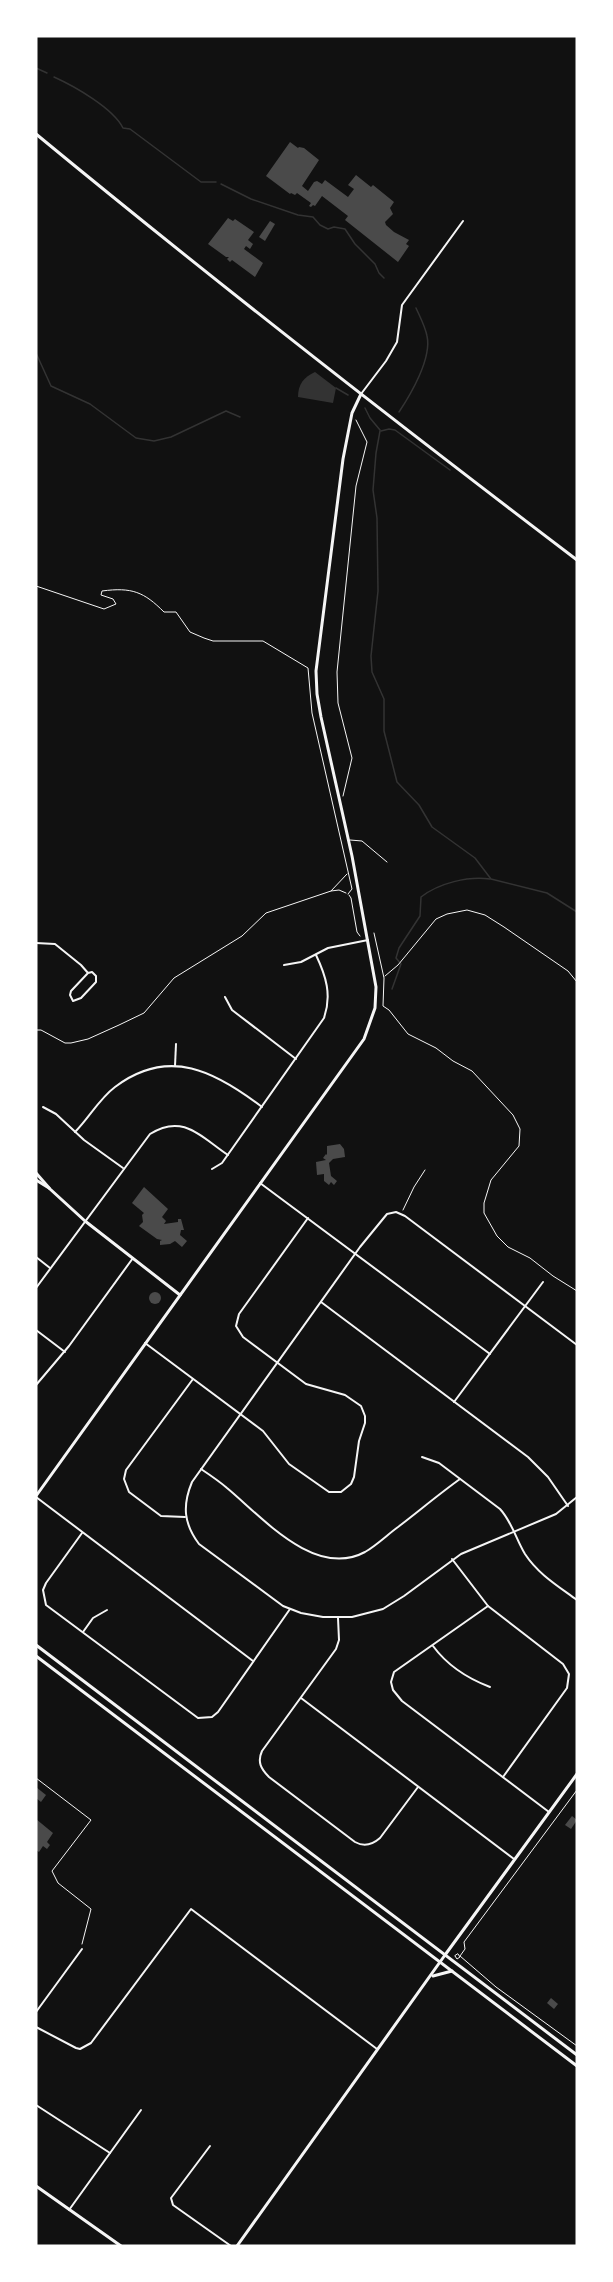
<svg xmlns="http://www.w3.org/2000/svg" width="613" height="2282" font-family="'Crimson Pro',serif">
<rect width="100%" height="100%" fill="#111"/>
<path fill="#333" d="M315,372L336,388L333,403L298,397C298,384 304,377 315,372Z"/>
<g fill="none" stroke-linecap="round" stroke-linejoin="round">
<g stroke="#333" stroke-width="1.5">
<polyline points="36,68 47,73"/>
<path d="M54,77C74,86 113,108 123,128L130,129L201,182H216"/>
<polyline points="221,184 251,199 298,215 313,217 320,225 328,229 334,227 345,229 355,244 375,264 379,273 384,278"/>
<polyline points="36,353 51,386 90,404 136,438 154,441 171,437 226,411 240,417"/>
<polyline points="336,388 348,395"/>
<polyline points="365,408 370,418 380,430"/>
<path d="M399,412C411,394 432,358 427,336C425,326 420,317 416,308"/>
<polyline points="380,431 376,453 373,490 377,518 378,591 371,656 372,672 384,699 384,731 397,782 419,805 432,827 475,858 491,879 547,893 577,912"/>
<polyline points="381,431 389,429 395,430 450,470"/>
<path d="M392,989L401,964L396,958L399,948L420,916L421,897C439,883 468,876 490,879"/>
</g>
</g>
<g fill="#4a4a4a">
<polygon points="290,142 298,148 299,147 304,148 319,160 302,186 308,191 314,182 317,181 322,184 325,180 348,197 354,189 348,185 356,175 371,187 373,185 394,202 390,208 393,214 385,222 386,225 394,232 409,240 406,244 409,246 398,262 345,220 348,216 322,196 315,206 313,205 311,207 309,206 311,203 297,193 295,195 291,193 290,194 266,176"/>
<polygon points="228,218 233,221 235,219 254,232 248,240 253,244 250,249 246,246 244,249 263,263 255,277 232,260 230,262 227,259 229,257 226,257 208,244"/>
<polygon points="270,221 275,224 265,241 259,237"/>
<polygon points="340,1144 344,1149 345,1157 333,1159 329,1163 331,1176 337,1181 334,1185 331,1182 329,1185 324,1181 324,1174 317,1175 316,1162 326,1160 323,1158 326,1154 327,1155 327,1146"/>
<polygon points="144,1187 168,1209 162,1217 166,1221 164,1224 178,1222 178,1219 181,1219 184,1230 181,1230 180,1235 187,1241 182,1247 175,1241 170,1244 160,1245 160,1241 162,1240 157,1239 139,1226 143,1222 142,1215 144,1213 132,1203"/>
<circle cx="155" cy="1298" r="6"/>
<polygon points="36,1787 46,1795 41,1802 36,1798"/>
<polygon points="572,1816 577,1820 571,1829 565,1825"/>
<polygon points="36,1819 53,1833 47,1842 50,1845 47,1849 43,1846 39,1852 36,1850"/>
<polygon points="551,1998 558,2004 554,2009 547,2003"/>
</g>
<g fill="none" stroke-linecap="round" stroke-linejoin="round">
<g stroke="#f5f5f5" stroke-width="1">
<path d="M36,586L104,609L116,604L113,599L101,595L102,591C132,587 144,592 164,612H176L190,632L204,638L213,641H263L308,668L312,713L352,889L348,894"/>
<polyline points="343,796 352,758 338,703 337,672 356,486 367,442 356,420"/>
<polyline points="331,891 347,874"/>
<polyline points="349,895 351,898 357,932 360,936"/>
<polyline points="374,933 384,978 383,1006 389,1010 408,1034 436,1048 453,1061 472,1071 513,1115 520,1129 519,1146 491,1180 484,1203 484,1213 497,1236 508,1247 530,1258 553,1276 577,1291"/>
<polyline points="385,976 398,965 436,919 447,914 467,910 485,915 504,927 568,971 577,982"/>
<polyline points="36,1030 41,1030 65,1043 71,1043 88,1039 119,1025 144,1013 174,978 242,936 266,913 331,891 339,890 346,893"/>
<polyline points="403,1210 414,1187 425,1170"/>
<polyline points="36,1778 91,1820 52,1871 58,1883 91,1909 82,1944"/>
<polyline points="577,1790 464,1942 465,1949 460,1956 496,1987 577,2046"/>
<polygon points="458,1954 460,1957 457,1959 455,1956"/>
</g>
<polyline stroke="#f5f5f5" stroke-width="1" points="350,840 362,841 387,862"/>
<g stroke="#f5f5f5" stroke-width="2">
<polyline points="361,394 386,361 397,342 402,305 463,221"/>
<polyline points="36,943 55,944 81,965 88,973 92,972 96,976 96,982 81,998 73,1001 70,995 71,991 88,973"/>
<polyline points="284,965 301,962 328,948 368,940"/>
<polyline points="225,997 232,1010 296,1059"/>
<polyline points="175,1066 176,1044"/>
<polyline points="43,1107 56,1114 84,1140 123,1168"/>
<path d="M75,1132C89,1118 99,1099 115,1087C169,1046 216,1072 262,1107"/>
<path d="M212,1169L222,1163L324,1018C332,995 326,976 316,955"/>
<polyline points="260,1183 490,1354"/>
<polyline points="36,1257 50,1268"/>
<path d="M36,1288L150,1134C183,1113 201,1137 228,1155"/>
<polyline points="321,1302 528,1457 548,1477 568,1506"/>
<polyline points="36,1330 65,1352"/>
<polyline points="145,1343 263,1431 289,1464 329,1492 341,1492 351,1484 354,1477 359,1441 365,1423 365,1416 361,1406 345,1395 306,1384 243,1337 236,1326 239,1314 308,1218"/>
<path d="M577,1345L405,1216L396,1212L387,1214L360,1247L192,1482C182,1506 184,1524 199,1544L283,1606L301,1613L323,1617H352L383,1609L404,1596L461,1554L556,1514L577,1497"/>
<polyline points="36,1385 69,1346 133,1258"/>
<polyline points="454,1402 543,1282"/>
<path d="M422,1457L439,1463L500,1509C512,1522 516,1539 525,1554C538,1574 558,1586 577,1600"/>
<path d="M201,1469C210,1475 219,1481 227,1488C262,1517 315,1579 365,1552C377,1545 387,1535 398,1527C419,1511 439,1494 460,1479"/>
<polyline points="36,1497 253,1661"/>
<polyline points="185,1517 161,1516 129,1492 124,1479 126,1470 193,1379"/>
<polyline points="82,1533 46,1583 43,1590 46,1605 198,1718 212,1717 218,1712 290,1609"/>
<polyline points="452,1559 488,1606 563,1664 569,1674 567,1688 503,1777"/>
<polyline points="488,1606 394,1672 391,1682 393,1690 402,1701 549,1812"/>
<path d="M338,1618L339,1640L336,1649L262,1751C257,1762 261,1769 269,1777L355,1842C364,1847 372,1845 380,1838L418,1787"/>
<polyline points="83,1632 93,1618 107,1610"/>
<path d="M433,1646C447,1665 469,1679 490,1687"/>
<polyline points="301,1698 514,1859"/>
<polyline points="36,2012 82,1949"/>
<polyline points="36,2027 76,2048 80,2049 91,2043 191,1909 377,2049"/>
<polyline points="36,2105 110,2153"/>
<polyline points="210,2146 171,2198 173,2205 231,2246"/>
<polyline points="69,2210 141,2110"/>
</g>
<g stroke="#f5f5f5" stroke-width="3">
<polyline points="36,1173 50,1189 85,1221 180,1295"/>
<polyline points="36,1180 49,1188"/>
<polyline points="445,1955 577,1774"/>
</g>
<g stroke="#f5f5f5" stroke-width="3">
<path d="M36,134C213,280 394,421 577,560"/>
<polyline points="36,1496 364,1039 375,1008 376,987 352,856 321,717 317,694 316,671 343,459 352,413 361,394"/>
<polyline points="36,1645 577,2055"/>
<polyline points="36,1656 577,2066"/>
<polyline points="433,1976 452,1971"/>
<polyline points="36,2186 121,2246"/>
<polyline points="237,2246 445,1955"/>
</g>
</g>
<rect width="613" height="2282" fill="none" stroke="#ffffff" stroke-width="75"/>
</svg>
